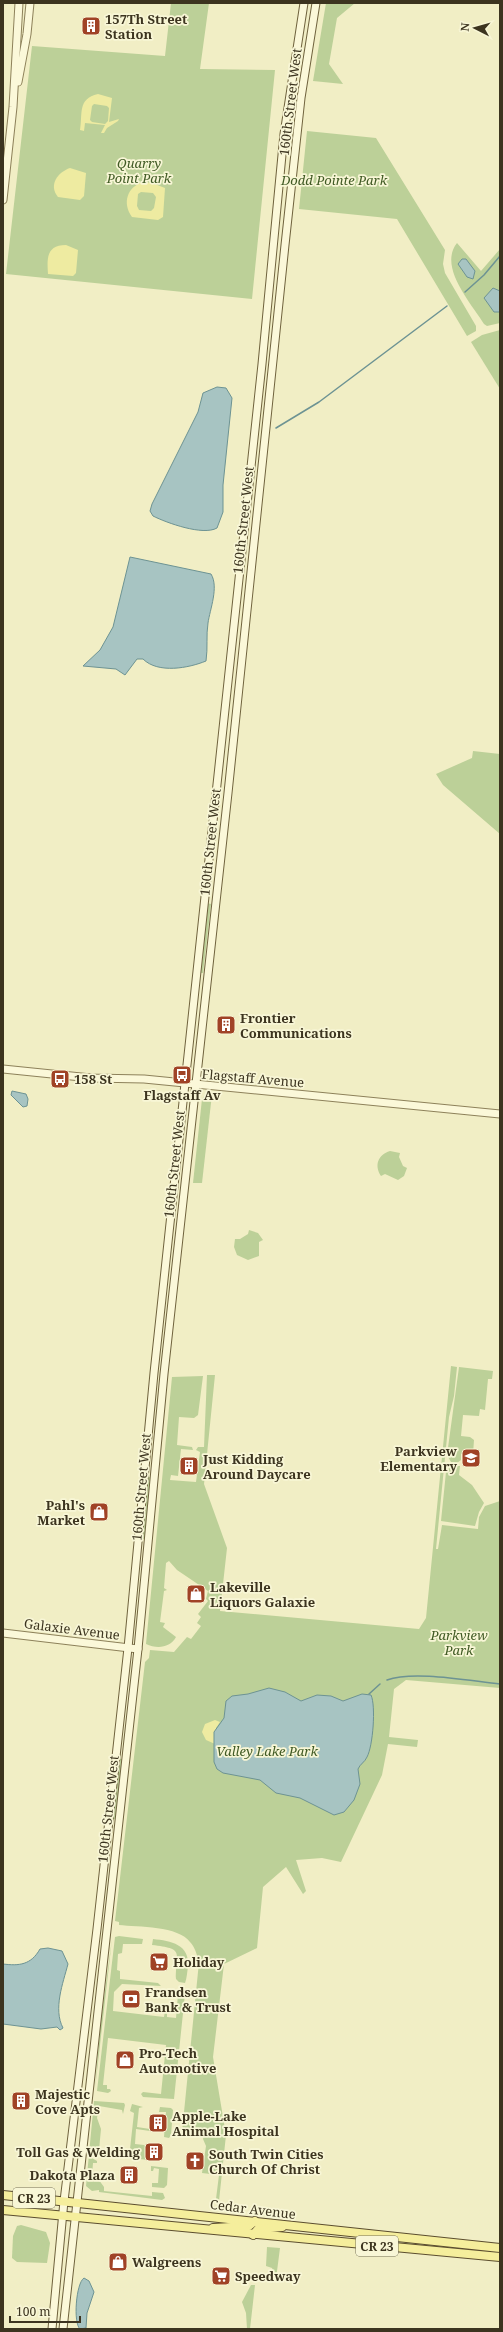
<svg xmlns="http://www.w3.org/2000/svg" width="503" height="2332" font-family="'Noto Serif',serif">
<rect width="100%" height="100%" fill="#f1eec5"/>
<g fill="#bcd098">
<polygon points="171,3 209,3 200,69 275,70 252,299 6,274 32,46 165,56"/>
<polygon points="326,3 355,3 337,18 329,64 343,84 313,81"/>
<polygon points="307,131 376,138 445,250 443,264 445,273 476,326 476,331 467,336 397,219 299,209"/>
<path d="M457,243L481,271L500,249V323L487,326L484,324C471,303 438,267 457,243Z"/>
<polygon points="500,330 500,389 471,342 482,335"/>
<polygon points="473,751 500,754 500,834 443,785 436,774 472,758"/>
<polygon points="207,903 211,904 203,973 200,973"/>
<polygon points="212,1094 202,1183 193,1183 202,1099 205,1095"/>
<path d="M390,1151L400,1153L399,1157L403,1166L407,1168L404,1176L398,1180L385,1174L381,1176C374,1165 378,1155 390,1151Z"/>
<polygon points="249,1230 258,1233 263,1240 259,1242 259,1256 248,1260 237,1255 234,1247 235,1239 240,1239 248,1234"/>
<path d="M451,1366L457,1367L454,1396L449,1417L436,1549H438L442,1525L478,1529L479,1517L485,1506L500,1501V1688L406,1680L394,1689L389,1737L418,1740L417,1747L388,1744L382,1775L341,1862L322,1858L296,1860L306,1891L303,1894L286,1867L263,1887L257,1948L224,1964L213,2057L226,2135L219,2201L216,2199L219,2175L202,2173L206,2146L203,2139L205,2130L187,2128L185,2132H182L199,1962C197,1955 195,1947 190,1942C179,1926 138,1927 119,1925V1922L115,1921L145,1662L149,1658L150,1650L174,1652L187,1637L191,1639L201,1626L197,1623L201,1617L198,1614L208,1601L206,1599L208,1591L177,1570L169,1561L166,1563L164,1588L167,1590L164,1591L160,1622L165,1623L163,1627L176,1637C170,1648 157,1649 146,1644L172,1377L203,1376L198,1415L194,1418L179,1417L177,1445L192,1447L193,1450L181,1449L178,1476L171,1475L170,1480L196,1482L200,1452L196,1450L198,1447H204L207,1375H215L204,1484L227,1548L220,1611L419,1629L426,1618Z"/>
<polygon points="459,1367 493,1371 492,1379 488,1379 485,1410 480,1409 479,1416 463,1415 461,1436 470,1437 474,1440 473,1454 461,1454 461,1460 457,1463 451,1462 447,1455"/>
<polygon points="451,1466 460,1466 459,1475 472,1485 484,1503 479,1512 475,1526 441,1521 446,1472"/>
<polygon points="146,1477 150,1477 145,1539 142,1539"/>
<polygon points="119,1759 122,1759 116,1819 112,1819"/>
<polygon points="119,1936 143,1939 142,1944 123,1944 122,1953 118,1954 117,1970 120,1971 120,1979 158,1983 161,1986 122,1984 114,1992 113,2011 164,2017 165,2011 167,2010 167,2017 176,2018 178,1994 182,1991 185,1994 174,2099 143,2097 141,2094 143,2092 161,2094 166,2045 108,2038 103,2085 107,2085 107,2089 110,2089 111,2091 108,2093 97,2091 115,1937"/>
<polygon points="112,1939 95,2089 101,2020"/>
<path d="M153,1939C171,1941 190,1944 188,1967C187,1972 187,1978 185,1983L179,1982L176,1979C176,1951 185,1949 152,1945Z"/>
<polygon points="94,2101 124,2103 125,2105 123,2114 122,2110 99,2106 97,2118 101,2129 99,2150 113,2152 112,2156 91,2154 90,2157 97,2161 97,2163 93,2163 92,2176 96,2176 104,2187 104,2191 152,2196 152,2192 163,2193 165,2198 162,2200 99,2192 99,2190 92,2191 86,2186"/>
<polygon points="132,2104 143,2107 139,2108 137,2127 150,2129 150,2131 136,2129 135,2144 144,2145 146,2147 145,2156 160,2158 160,2161 117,2157 120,2153 126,2153 130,2149 134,2113 130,2111"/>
<polygon points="160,2107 171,2108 173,2110 171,2135 169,2138 164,2137 166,2112 159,2112"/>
<polygon points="151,2166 168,2168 167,2185 164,2188 152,2187 152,2183 158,2183 159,2169 154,2168 153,2171 151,2171"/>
<polygon points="21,2225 46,2232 50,2243 47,2263 17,2262 12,2258 13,2236 17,2226"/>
<polygon points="346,2238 500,2251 500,2253 346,2239"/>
<polygon points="267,2247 280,2248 276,2279 272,2268 266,2266"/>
<polygon points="251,2285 255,2285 250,2329 247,2329 246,2313 242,2302"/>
</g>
<g fill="#eeeba1" fill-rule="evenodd">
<path d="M98,94L112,98L109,122L119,119L118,121L107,128L104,133H101L105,125L85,123L84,131L80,130C83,114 77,99 98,94ZM94,104L107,106L109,108L108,121L105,124L92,122L90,120L92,106Z"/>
<path d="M70,168L86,173L84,196L80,200L58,197C48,185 58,172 70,168Z"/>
<path d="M143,182L152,183L165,188L163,217L158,220L132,217C122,203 127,187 143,182ZM141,192L153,193L156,197L154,208L151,211L139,210L137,206L138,194Z"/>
<path d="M66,245L78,250L76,273L73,276L48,274C47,259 46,245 66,245Z"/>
<polygon points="215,1720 220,1722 216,1728 215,1744 206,1740 202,1732 205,1724"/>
</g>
<g fill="#a7c4c2" stroke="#6d9393">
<polygon points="462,259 466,259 475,271 473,279 467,277 458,264"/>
<polygon points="493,288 500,291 500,312 494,312 484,298"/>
<path d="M217,387L226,388L232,398L223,485V512L217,528C203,536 167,523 153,516L150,511L152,504L198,412L203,393Z"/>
<path d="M130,557L211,574C219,587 210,609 208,623C206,635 208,648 206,661C189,668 158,674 143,659H137L125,675L116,669L83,666L100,650L113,627Z"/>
<polygon points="12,1091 26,1094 28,1099 27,1106 23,1107 11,1095"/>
<path d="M269,1688L285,1692L301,1701L317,1695L331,1696L343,1701L362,1694L371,1695C376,1706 373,1746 367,1757C365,1762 360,1764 358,1769L360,1784L354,1800L344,1812L334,1815L300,1798L276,1793L260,1780L223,1773L217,1769L214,1762V1732L224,1718L226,1701L232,1696L248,1694Z"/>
<path d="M48,1948L62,1951L68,1964C63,1983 53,2009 63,2028L60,2030L57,2027L41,2029L3,2024V1964C19,1966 31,1965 40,1949Z"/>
<path d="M84,2278L89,2281L94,2292L87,2313L86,2328L80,2329C73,2323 76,2283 84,2278Z"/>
</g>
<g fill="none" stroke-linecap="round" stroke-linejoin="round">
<g stroke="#6d9393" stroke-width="1.5">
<polyline points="465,292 484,275 500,256"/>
<polyline points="276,428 319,402 447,306"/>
<path d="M387,1680C414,1670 470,1681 500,1684"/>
<polyline points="369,1694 380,1684"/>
</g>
<g stroke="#8d815a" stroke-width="9">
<g id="tertiary">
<polyline points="18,82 27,34 30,3"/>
<polyline points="3,200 13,107 19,3"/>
<polyline points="3,1069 91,1078 144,1079 500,1114"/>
<polyline points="3,1633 138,1649"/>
</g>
</g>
<g stroke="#6f623d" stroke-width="9">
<g id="secondary">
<polyline points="52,2329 64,2201 97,1929 128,1648 154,1373 262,364 284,134 304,3"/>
<polyline points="63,2329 138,1649 164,1374 228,793 285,245 301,98 316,3"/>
</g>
</g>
<g stroke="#5b4d2e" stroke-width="10">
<g id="primary">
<polyline points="3,2195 500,2248"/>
<polyline points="3,2210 500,2257"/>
<polyline points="213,2228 249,2226 255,2221"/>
<polyline points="253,2235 258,2229 282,2227"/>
</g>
</g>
<use href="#tertiary" stroke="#fbf8d9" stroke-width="7"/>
<use href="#secondary" stroke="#fbf8d9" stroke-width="7"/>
<use href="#primary" stroke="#f5ee9c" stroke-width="8"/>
</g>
<defs>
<g id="building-square" transform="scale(1)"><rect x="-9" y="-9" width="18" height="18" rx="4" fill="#a04226" stroke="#f8f6d6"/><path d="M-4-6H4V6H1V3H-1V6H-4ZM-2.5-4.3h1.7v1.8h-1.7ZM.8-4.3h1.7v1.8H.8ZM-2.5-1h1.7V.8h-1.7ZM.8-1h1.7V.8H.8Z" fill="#fff"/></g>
<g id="bus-square" transform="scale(1)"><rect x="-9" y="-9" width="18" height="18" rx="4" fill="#a04226" stroke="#f8f6d6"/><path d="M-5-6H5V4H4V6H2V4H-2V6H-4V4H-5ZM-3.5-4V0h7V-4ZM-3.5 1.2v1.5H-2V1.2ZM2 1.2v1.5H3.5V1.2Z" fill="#fff"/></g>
<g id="school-square" transform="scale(1)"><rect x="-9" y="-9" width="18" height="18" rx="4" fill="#a04226" stroke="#f8f6d6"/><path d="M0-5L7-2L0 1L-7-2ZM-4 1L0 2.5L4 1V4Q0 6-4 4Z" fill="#fff"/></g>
<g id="shop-square" transform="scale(1)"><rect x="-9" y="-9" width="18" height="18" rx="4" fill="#a04226" stroke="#f8f6d6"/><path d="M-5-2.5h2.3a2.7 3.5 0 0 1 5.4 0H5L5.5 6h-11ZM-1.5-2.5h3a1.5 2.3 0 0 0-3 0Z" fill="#fff"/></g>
<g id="supermarket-square" transform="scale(1)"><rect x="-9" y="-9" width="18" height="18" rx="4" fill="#a04226" stroke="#f8f6d6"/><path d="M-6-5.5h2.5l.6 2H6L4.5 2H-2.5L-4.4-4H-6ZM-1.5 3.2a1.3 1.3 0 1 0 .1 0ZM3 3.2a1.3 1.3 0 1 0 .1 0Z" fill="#fff"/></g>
<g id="bank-square" transform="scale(1)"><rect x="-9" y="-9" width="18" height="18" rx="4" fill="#a04226" stroke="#f8f6d6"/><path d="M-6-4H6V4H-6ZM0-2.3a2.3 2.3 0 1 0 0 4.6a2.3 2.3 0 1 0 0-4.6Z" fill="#fff"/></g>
<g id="church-square" transform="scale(1)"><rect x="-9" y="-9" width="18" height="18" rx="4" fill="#a04226" stroke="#f8f6d6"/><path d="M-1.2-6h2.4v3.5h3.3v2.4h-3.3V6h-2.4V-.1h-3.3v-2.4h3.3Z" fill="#fff"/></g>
</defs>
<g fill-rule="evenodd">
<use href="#building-square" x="91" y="26"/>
<use href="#building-square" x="226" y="1025"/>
<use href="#bus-square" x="182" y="1075"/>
<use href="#bus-square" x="60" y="1079"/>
<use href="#school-square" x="471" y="1458"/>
<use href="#building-square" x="189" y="1466"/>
<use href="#shop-square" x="99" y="1512"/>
<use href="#shop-square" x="196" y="1594"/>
<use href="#supermarket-square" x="159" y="1962"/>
<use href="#bank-square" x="131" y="1999"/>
<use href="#shop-square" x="125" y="2060"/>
<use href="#building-square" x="21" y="2101"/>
<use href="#building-square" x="158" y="2123"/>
<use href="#building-square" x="154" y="2152"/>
<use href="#church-square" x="195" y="2161"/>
<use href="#building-square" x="129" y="2175"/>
<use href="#shop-square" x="118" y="2262"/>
<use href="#supermarket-square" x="221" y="2276"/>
</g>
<g text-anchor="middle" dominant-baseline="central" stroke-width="3.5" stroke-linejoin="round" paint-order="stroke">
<g fill="#f8f6d6" stroke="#746e56" stroke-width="1">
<rect x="13" y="2188" width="42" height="20" rx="3"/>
<rect x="356" y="2236" width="42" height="20" rx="3"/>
</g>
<g font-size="12" font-weight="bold" fill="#3c341f">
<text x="34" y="2198">CR 23</text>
<text x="377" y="2246">CR 23</text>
</g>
<g font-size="13" font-weight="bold" fill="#3c341f" stroke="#f8f6d6" text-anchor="start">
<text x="105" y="19">157Th Street<tspan x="105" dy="15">Station</tspan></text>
<text x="240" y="1018">Frontier<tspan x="240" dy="15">Communications</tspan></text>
<text x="74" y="1079">158 St</text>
<text x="182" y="1095" text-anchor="middle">Flagstaff Av</text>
<text x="457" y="1451" text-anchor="end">Parkview<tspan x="457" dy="15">Elementary</tspan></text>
<text x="203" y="1459">Just Kidding<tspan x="203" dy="15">Around Daycare</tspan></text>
<text x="85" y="1505" text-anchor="end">Pahl's<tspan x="85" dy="15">Market</tspan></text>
<text x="210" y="1587">Lakeville<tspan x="210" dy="15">Liquors Galaxie</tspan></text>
<text x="173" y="1962">Holiday</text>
<text x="145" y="1992">Frandsen<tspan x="145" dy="15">Bank &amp; Trust</tspan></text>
<text x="139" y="2053">Pro-Tech<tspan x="139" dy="15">Automotive</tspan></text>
<text x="35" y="2094">Majestic<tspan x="35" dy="15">Cove Apts</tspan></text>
<text x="172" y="2116">Apple-Lake<tspan x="172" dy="15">Animal Hospital</tspan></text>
<text x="140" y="2152" text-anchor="end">Toll Gas &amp; Welding</text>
<text x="209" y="2154">South Twin Cities<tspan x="209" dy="15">Church Of Christ</tspan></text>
<text x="115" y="2175" text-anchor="end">Dakota Plaza</text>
<text x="132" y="2262">Walgreens</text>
<text x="235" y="2276">Speedway</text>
</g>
<g font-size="13" fill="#3c341f" stroke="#f8f6d6">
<text transform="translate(290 102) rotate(-83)">160th Street West</text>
<text transform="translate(243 520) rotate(-84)">160th Street West</text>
<text transform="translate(210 842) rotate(-84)">160th Street West</text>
<text transform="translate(253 1078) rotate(5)">Flagstaff Avenue</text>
<text transform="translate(174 1164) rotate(-84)">160th Street West</text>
<text transform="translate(141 1487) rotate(-85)">160th Street West</text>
<text transform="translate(72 1629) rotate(7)">Galaxie Avenue</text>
<text transform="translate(108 1809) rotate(-84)">160th Street West</text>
<text transform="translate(253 2209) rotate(7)">Cedar Avenue</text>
</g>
<g font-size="13" font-style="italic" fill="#405a24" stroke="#f8f6d6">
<text x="139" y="163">Quarry<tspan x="139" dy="15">Point Park</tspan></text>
<text x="334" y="180">Dodd Pointe Park</text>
<text x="459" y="1635">Parkview<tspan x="459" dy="15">Park</tspan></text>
<text x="267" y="1751">Valley Lake Park</text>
</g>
</g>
<rect width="503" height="2332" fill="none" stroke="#3c341f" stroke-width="8"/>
<g transform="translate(475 28) rotate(276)" stroke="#f8f6d6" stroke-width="3" paint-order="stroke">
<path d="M0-3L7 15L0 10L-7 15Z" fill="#3c341f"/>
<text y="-6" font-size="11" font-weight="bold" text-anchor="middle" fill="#3c341f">N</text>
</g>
<path d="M10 2316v6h70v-6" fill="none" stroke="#3c341f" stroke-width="2"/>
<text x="16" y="2316" font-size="12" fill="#3c341f" stroke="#f8f6d6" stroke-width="3" paint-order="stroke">100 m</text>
</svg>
